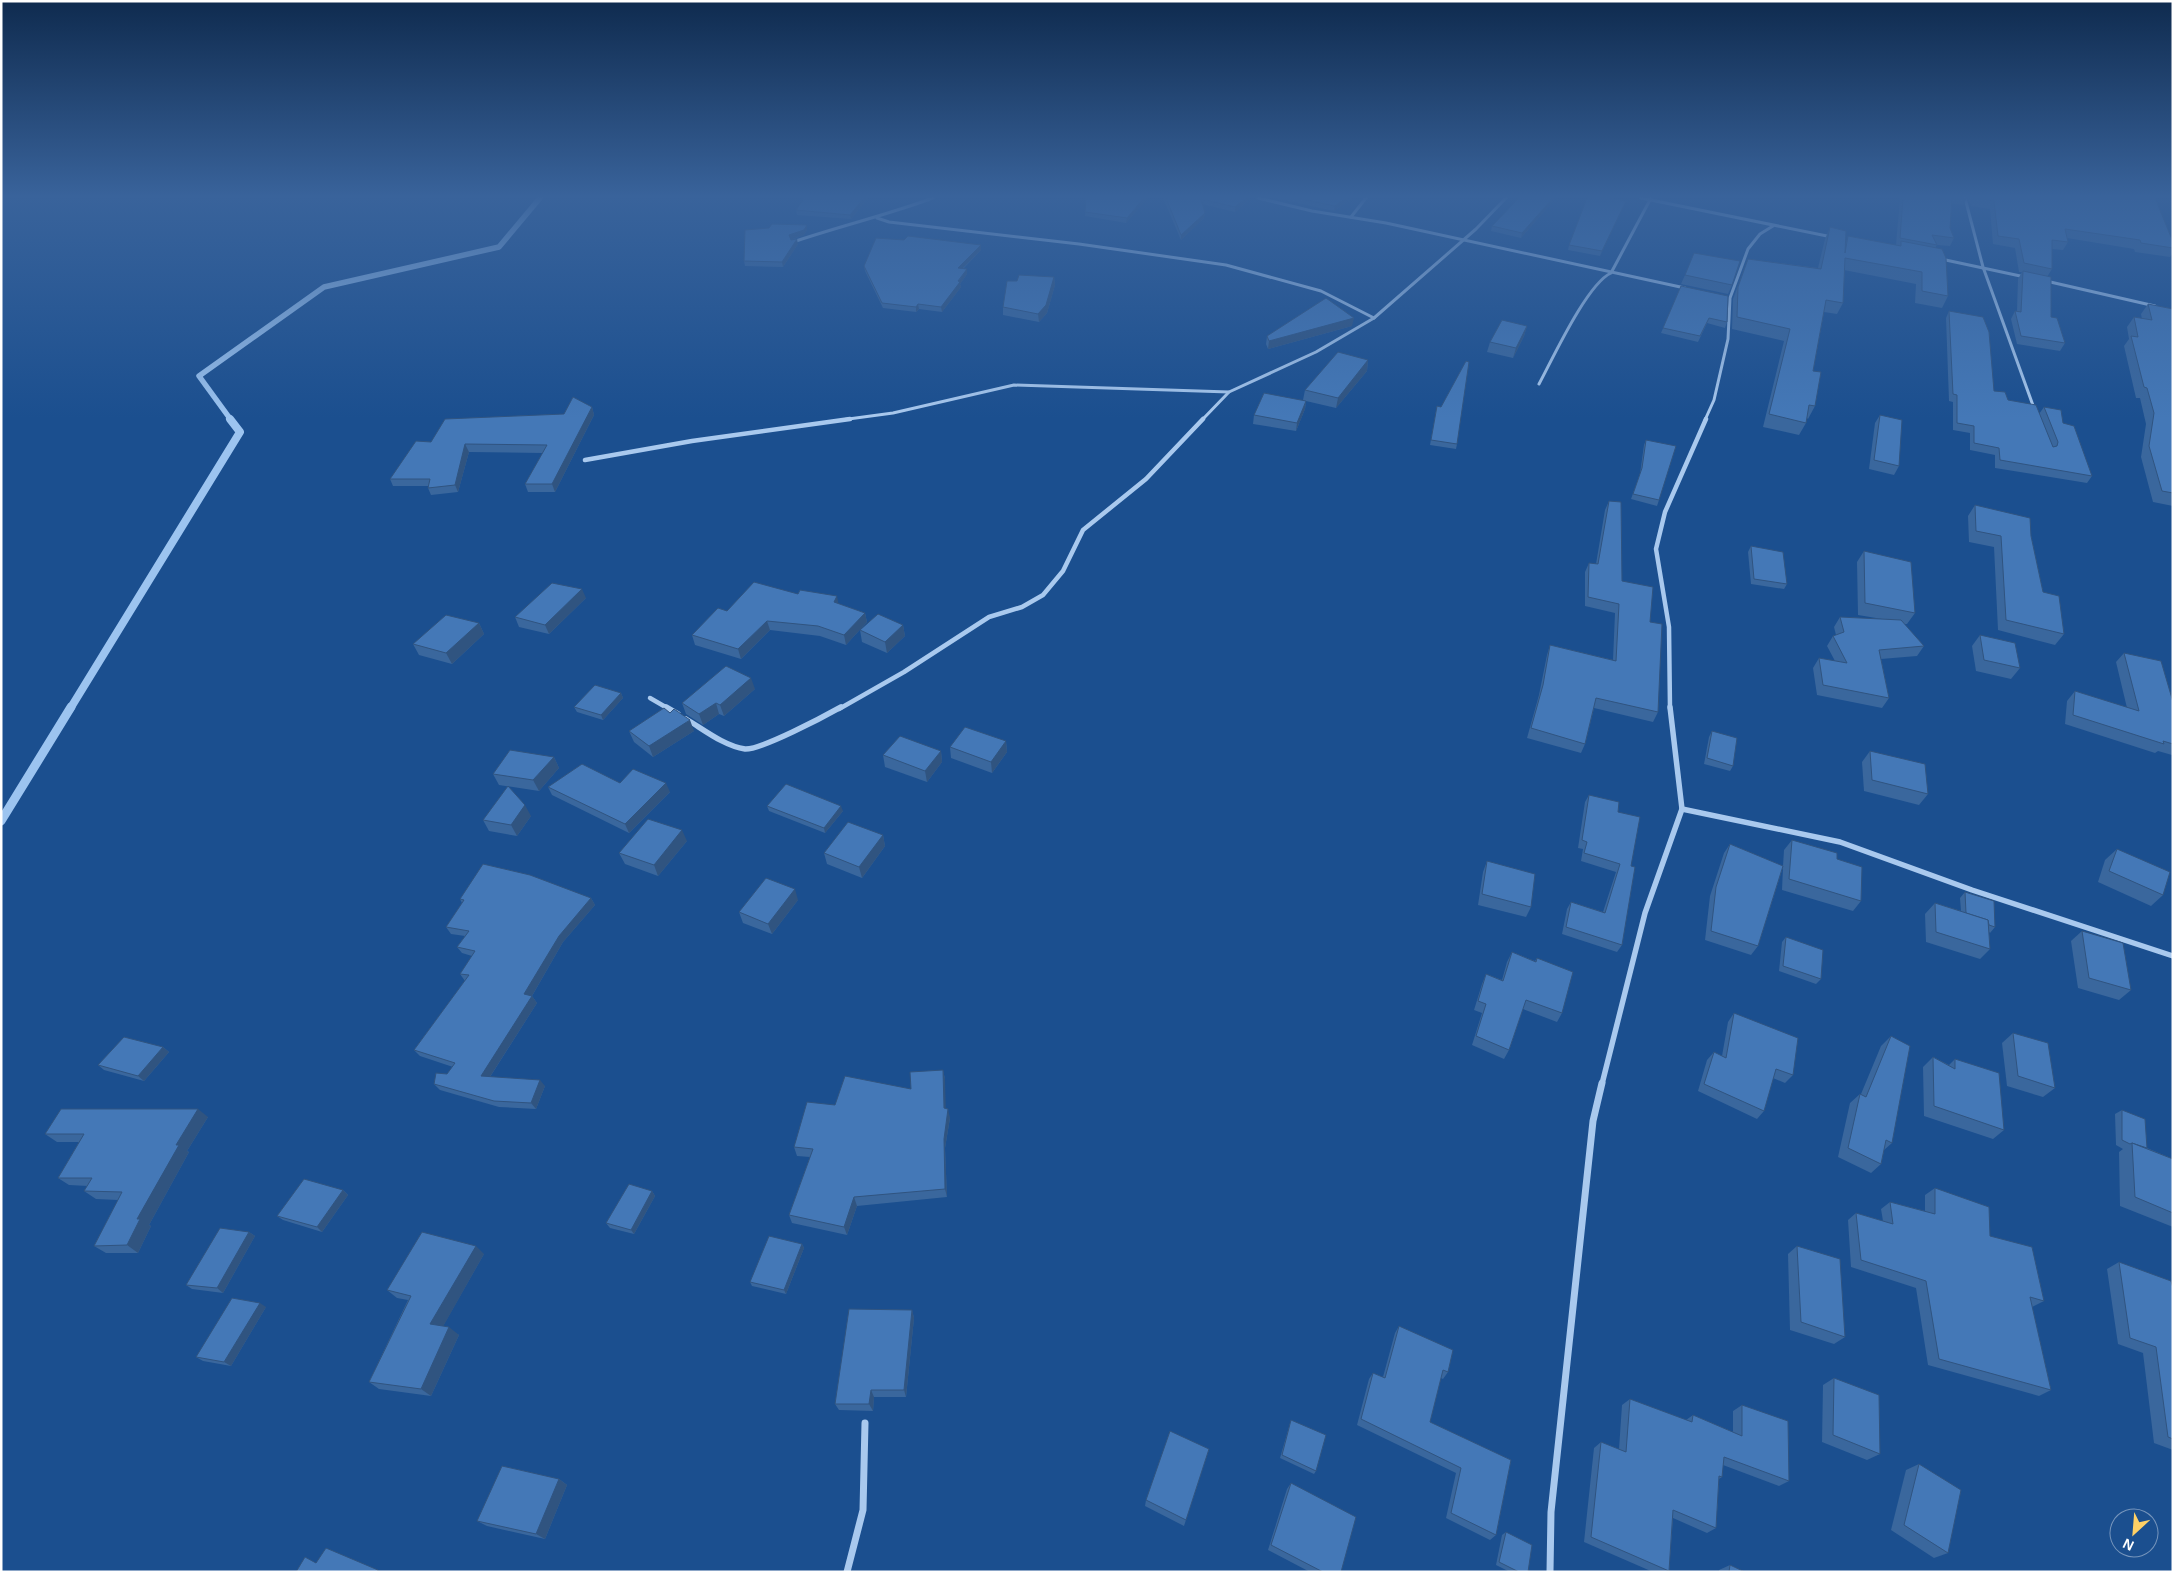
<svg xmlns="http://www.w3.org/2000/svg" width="2174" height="1573" font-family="Helvetica,sans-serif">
<rect width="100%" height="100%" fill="#1b4f8f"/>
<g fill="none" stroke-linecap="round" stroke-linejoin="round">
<polyline stroke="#9cc4f0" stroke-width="5.5" points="231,420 199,376 324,287 499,247 540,198"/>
<polyline stroke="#9cc4f0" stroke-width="8" points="70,709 240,432 230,419"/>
<polyline stroke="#9cc4f0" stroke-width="9" points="1,821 71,707"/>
<g stroke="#a9c9ee" stroke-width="3">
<polyline points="1258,198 1312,211 1386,223 1685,288"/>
<polyline points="1641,198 1832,237"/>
<polyline points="1965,198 1983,267 2035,411"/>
<polyline points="1351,217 1366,198"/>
<polyline points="877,218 889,222 1079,244 1226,265 1321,291 1374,318"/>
<path d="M793,242C840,226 887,215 933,198"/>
<polyline points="1941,259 2025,277"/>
<polyline points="2046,281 2155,306"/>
<path d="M1539,384C1553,358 1587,284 1611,273L1651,198"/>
<polyline points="841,420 893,413 1014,385 1229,392"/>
<polyline points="1202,420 1229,392 1316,352 1374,318 1476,229 1506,198"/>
<polyline points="1705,420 1714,400 1728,339 1730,298 1748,249 1760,234 1773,226"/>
</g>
<g stroke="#a9c9ee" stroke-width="4.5">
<polyline points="585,460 692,441 850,419"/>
<polyline points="650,698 669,709"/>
<polyline points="839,709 904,672 989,617 1022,607 1043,595 1063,571 1083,530 1146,479 1203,419"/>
<polyline points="1670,709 1669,627 1656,549 1665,512 1706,419"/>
</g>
<g stroke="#a9c9ee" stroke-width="5.5">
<polyline points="666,707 678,714"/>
<path d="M686,719C703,729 724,746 745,749C761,750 825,716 841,707"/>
<polyline points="1682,809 1840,842 1972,890 2173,956"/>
<polyline points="1602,1084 1645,913 1682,809 1670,707"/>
</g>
<g stroke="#a9c9ee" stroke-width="7">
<polyline points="847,1572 863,1510 865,1423"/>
<polyline points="1550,1572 1551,1512 1593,1121 1602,1083"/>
</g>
</g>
<g fill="#3a679d">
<polygon points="804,198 868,198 851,219 797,215 796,210"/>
<polygon points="1086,198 1148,198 1126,223 1085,216"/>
<polygon points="1163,198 1251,198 1235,212 1202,204 1205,213 1204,218 1181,240"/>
<polygon points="1275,198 1352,198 1334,211"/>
<polygon points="1519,198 1556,198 1521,238 1491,231 1492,226"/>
<polygon points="1900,198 1967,198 1963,205 1951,203 1950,228 1954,238 1950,246 1937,245 1935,248 1948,296 1942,308 1915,303 1916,284 1844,270 1843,303 1837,314 1824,312 1813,371 1815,406 1808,419 1807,418 1806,423 1799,435 1763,427 1784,341 1732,329 1733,299 1748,259 1818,268 1825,239 1830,227 1846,242 1848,236 1896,245"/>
<polygon points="1967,198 2155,198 2173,242 2173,253 2170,257 2135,252 2134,249 2067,238 2068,242 2063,250 2052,249 2052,269 2047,277 2051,317 2065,343 2060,351 2017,344 2011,319 2015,311 2017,311 2018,279 2022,272 2019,272 2015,248 1993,244 1990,209 1971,206"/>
<polygon points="1626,201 1600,256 1568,250 1569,245"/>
<polygon points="807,225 807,230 804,235 791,240 798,244 783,267 745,266 744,261"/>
<polygon points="981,245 981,250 963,269 967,274 960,284 961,287 942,312 919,309 916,312 883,308 865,271 864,266"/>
<polygon points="1685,275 1732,285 1728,294 1681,284"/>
<polygon points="1054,277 1055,285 1047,313 1039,322 1003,315 1003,307 1017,281"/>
<polygon points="1681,286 1727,322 1725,328 1707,323 1698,342 1661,333"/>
<polygon points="2148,304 2173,309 2173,506 2153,502 2141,457 2146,424 2140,398 2136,398 2124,346 2129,339 2127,327 2134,317 2142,319 2141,314"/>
<polygon points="1949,311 1994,391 2008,400 2039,414 2044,407 2063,423 2092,476 2087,483 1995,468 1995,455 1970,450 1970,433 1953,430 1953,402 1949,401 1946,318"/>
<polygon points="1352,326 1268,349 1266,344 1267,336"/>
<polygon points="1527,326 1524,336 1513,358 1487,352 1490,342"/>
<polygon points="1368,360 1367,371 1336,408 1306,401 1305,409 1296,431 1253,424 1254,415 1303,400 1305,390"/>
<polygon points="592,407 594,415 555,492 528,492 525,484 543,453 469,452 458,492 431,495 428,488 428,486 393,486 390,479 431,442 564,414"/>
<polygon points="1441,407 1457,444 1456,449 1430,445 1436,411"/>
<polygon points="1880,415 1899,466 1894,475 1869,469 1875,423"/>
<polygon points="1646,440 1659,500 1657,506 1631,499 1640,474 1644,445"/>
<polygon points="1609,501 1622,581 1650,622 1658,712 1653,722 1594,708 1585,744 1581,753 1527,738 1539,695 1547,655 1550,645 1613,660 1615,613 1585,606 1585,572 1589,563 1596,564 1605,510"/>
<polygon points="1975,505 2031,536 2043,592 2064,634 2055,645 1998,630 1994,547 1969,542 1968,516"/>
<polygon points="1751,546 1787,584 1784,589 1751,584 1748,552"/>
<polygon points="1864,551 1915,613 1907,624 1904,624 1924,646 1917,656 1881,659 1889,698 1882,708 1817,695 1813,668 1819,658 1835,661 1827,646 1833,636 1836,635 1834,627 1840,617 1882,619 1858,615 1857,562"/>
<polygon points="798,594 839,604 865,613 867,622 846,645 820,636 770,630 741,659 695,645 692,635 727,611"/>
<polygon points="586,598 549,634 519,627 515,617"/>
<polygon points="479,623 484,634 452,664 419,655 413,644"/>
<polygon points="903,625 905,636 887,653 862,642 860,630"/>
<polygon points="1980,635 2020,668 2011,679 1976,671 1972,646"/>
<polygon points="2124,653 2173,702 2173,754 2172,755 2158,751 2155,753 2065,724 2067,701 2075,691 2127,708 2116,662"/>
<polygon points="755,689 724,716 719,714 703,725 686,714 682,703"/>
<polygon points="621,693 623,698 603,720 577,712 574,707"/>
<polygon points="629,731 694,731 653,757 634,742"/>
<polygon points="1712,731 1733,766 1730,771 1704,764 1709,737"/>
<polygon points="1006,741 1007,752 992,773 951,758 950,747"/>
<polygon points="941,751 942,762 927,782 885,767 883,755"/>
<polygon points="1870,751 1928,794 1919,805 1864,791 1862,762"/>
<polygon points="554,757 559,768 539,791 499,785 493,774"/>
<polygon points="620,783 670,792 629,833 552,795 548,787"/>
<polygon points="1589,795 1618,812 1631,866 1622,945 1617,952 1562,934 1567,909 1571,902 1603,912 1616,872 1581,861 1583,849 1578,848 1585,802"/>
<polygon points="767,806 843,811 825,833 769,811"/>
<polygon points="531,816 517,836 489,831 483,820"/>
<polygon points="883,835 885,846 862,878 827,864 824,853"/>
<polygon points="1792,840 1837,859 1861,901 1853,911 1782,890 1783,867 1758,946 1751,955 1705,940 1710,896 1724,853 1730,844 1783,866 1784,850"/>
<polygon points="687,841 658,876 625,864 619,853"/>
<polygon points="2117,849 2163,895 2151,906 2098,882 2105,860"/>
<polygon points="1487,861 1531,907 1526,917 1478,905 1483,872"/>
<polygon points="1965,892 1995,927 1990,933 1989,932 1990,949 1980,959 1926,942 1925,914 1935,903 1961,911 1960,898"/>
<polygon points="591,898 595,905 563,942 532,996 537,1003 490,1077 545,1086 536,1109 499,1107 440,1090 434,1084 447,1074 453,1067 420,1056 414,1050 465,981 460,974 472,956 462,953 457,947 465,936 451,934 446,927 462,903 460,899"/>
<polygon points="798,900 772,934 743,923 739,912"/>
<polygon points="2082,931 2131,990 2119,1000 2078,988 2071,941"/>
<polygon points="1786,937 1821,979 1816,984 1779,971 1782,942"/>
<polygon points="1512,952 1535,961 1537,958 1562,1013 1557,1022 1523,1009 1509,1050 1504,1059 1472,1045 1482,1013 1474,1010 1482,984 1486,974 1502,980 1507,962"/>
<polygon points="1734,1013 1793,1075 1785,1083 1773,1078 1764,1111 1757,1119 1698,1091 1707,1060 1714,1052 1722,1056 1728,1022"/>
<polygon points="2013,1033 2055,1088 2043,1097 2007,1086 2002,1043"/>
<polygon points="1891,1036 1892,1143 1884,1150 1881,1164 1871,1173 1838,1157 1850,1103 1860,1094 1861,1094 1881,1046"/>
<polygon points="163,1047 169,1052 144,1081 104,1070 98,1065"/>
<polygon points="1933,1057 1949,1065 1955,1059 2004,1130 1993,1139 1924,1116 1923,1067"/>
<polygon points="943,1070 945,1079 945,1109 950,1118 945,1148 947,1197 857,1206 847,1235 792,1223 789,1215 810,1157 797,1156 794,1147 835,1105 911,1089"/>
<polygon points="2122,1110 2147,1148 2173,1159 2173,1227 2120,1206 2119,1152 2123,1149 2116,1145 2115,1114"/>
<polygon points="208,1117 187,1151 189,1152 149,1225 151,1226 138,1253 106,1253 94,1246 118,1200 96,1199 84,1191 88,1186 69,1185 58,1178 79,1142 57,1142 45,1134"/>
<polygon points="1935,1188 1990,1236 2044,1301 2032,1307 2051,1390 2039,1396 1928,1365 1916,1288 1851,1267 1848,1220 1856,1213 1883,1221 1881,1209 1890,1202 1925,1211 1925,1195"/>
<polygon points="343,1190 348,1195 322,1232 283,1220 277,1216"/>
<polygon points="652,1191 655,1196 634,1234 610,1228 606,1223"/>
<polygon points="249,1232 255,1236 223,1293 192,1289 186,1285"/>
<polygon points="802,1244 804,1248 786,1294 752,1286 750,1282"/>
<polygon points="1797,1246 1845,1337 1834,1344 1790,1330 1788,1254"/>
<polygon points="484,1254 443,1326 459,1335 431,1396 379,1389 369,1382 408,1300 397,1298 387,1290"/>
<polygon points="2119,1262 2173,1288 2173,1450 2154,1443 2143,1353 2118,1344 2107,1269"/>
<polygon points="266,1307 231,1366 203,1361 196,1357"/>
<polygon points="912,1310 914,1318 906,1397 874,1397 873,1411 839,1410 835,1404"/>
<polygon points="1399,1326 1448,1372 1443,1379 1441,1378 1430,1422 1511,1460 1496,1535 1490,1540 1446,1518 1456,1473 1357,1425 1369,1379 1373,1373 1383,1377 1395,1333"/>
<polygon points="1834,1378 1880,1454 1867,1460 1822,1442 1823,1385"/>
<polygon points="1630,1399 1686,1420 1693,1415 1733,1432 1733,1411 1742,1405 1789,1481 1779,1486 1723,1465 1722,1477 1719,1479 1716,1528 1707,1533 1673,1518 1669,1571 1668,1572 1653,1572 1584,1542 1594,1448 1601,1442 1619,1449 1622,1405"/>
<polygon points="1291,1420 1316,1471 1314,1474 1280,1458"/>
<polygon points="1209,1449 1184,1526 1145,1506 1146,1500"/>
<polygon points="1919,1464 1948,1553 1934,1558 1891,1530 1906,1470"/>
<polygon points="559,1479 567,1485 545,1539 487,1526 477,1521"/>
<polygon points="1291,1483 1341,1572 1310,1572 1268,1550 1287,1489"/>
<polygon points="1506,1532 1528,1572 1510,1572 1496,1565 1502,1535"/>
<polygon points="1730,1565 1745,1572 1719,1572 1719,1570"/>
</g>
<g fill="#305480">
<polygon points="864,198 868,198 851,219 850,215"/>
<polygon points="1144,198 1148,198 1126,223 1127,218"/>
<polygon points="1246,198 1251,198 1235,212 1235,207"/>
<polygon points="1346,198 1352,198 1334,211 1335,206"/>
<polygon points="1553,198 1556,198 1521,238 1522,233"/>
<polygon points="1626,201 1624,206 1600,256 1602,251"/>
<polygon points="1205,213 1204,218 1181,240 1181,235"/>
<polygon points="807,225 807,230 804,235 790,240 789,235"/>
<polygon points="797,239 798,244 783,267 782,262"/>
<polygon points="981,245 981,250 958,273 958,268"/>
<polygon points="967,269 967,274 960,284 961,287 942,312 941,307"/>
<polygon points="1054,277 1055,285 1047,313 1039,322 1038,314"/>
<polygon points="918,304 919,309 916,312 916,307"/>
<polygon points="1354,318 1352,326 1268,349 1269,341"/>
<polygon points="1527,326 1524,336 1513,358 1516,348"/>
<polygon points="1368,360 1367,371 1336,408 1338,398"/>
<polygon points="1306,401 1305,409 1296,431 1297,423"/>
<polygon points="592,407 594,415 555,492 552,484"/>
<polygon points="465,444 469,452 458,492 455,485"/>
<polygon points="582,589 586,598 549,634 545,625"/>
<polygon points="837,596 839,606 834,602"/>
<polygon points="865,613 867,622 846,645 844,635"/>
<polygon points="767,621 770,630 741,659 738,649"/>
<polygon points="479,623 484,634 452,664 446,653"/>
<polygon points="903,625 905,636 887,653 885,642"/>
<polygon points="751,678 755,689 724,716 720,705"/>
<polygon points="621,693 623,698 603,720 601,715"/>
<polygon points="716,703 719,714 703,725 699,714"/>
<polygon points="690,720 694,731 653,757 649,746"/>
<polygon points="1006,741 1007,752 992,773 991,762"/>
<polygon points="941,751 942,762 927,782 925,771"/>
<polygon points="554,757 559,768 539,791 533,780"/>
<polygon points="666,783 670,792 629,833 625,824"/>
<polygon points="525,805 531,816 517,836 511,825"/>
<polygon points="841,806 843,811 825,833 824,828"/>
<polygon points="682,830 687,841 658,876 654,865"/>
<polygon points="883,835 885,846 862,878 859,867"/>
<polygon points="795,889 798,900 772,934 768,924"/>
<polygon points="591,898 595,905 563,942 529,1001 524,994 559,936"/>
<polygon points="532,996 537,1003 486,1083 481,1076"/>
<polygon points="163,1047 169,1052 144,1081 138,1076"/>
<polygon points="943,1070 945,1079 946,1117 944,1108"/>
<polygon points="540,1080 545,1086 536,1109 531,1103"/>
<polygon points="198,1109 208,1117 187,1151 189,1152 149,1225 151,1226 138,1253 127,1245 137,1219 176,1145"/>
<polygon points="948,1109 950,1118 945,1148 947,1197 945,1189 944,1139"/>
<polygon points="343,1190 348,1195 322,1232 317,1227"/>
<polygon points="652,1191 655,1196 634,1234 631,1230"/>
<polygon points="854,1197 857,1206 847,1235 844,1227"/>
<polygon points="249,1232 255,1236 223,1293 217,1288"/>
<polygon points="802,1244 804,1248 786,1294 784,1290"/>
<polygon points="476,1246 484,1254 440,1332 430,1324"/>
<polygon points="260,1303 266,1307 231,1366 224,1362"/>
<polygon points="912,1310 914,1318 906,1397 904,1390"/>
<polygon points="449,1327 459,1335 431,1396 421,1389"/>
<polygon points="871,1390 874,1397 873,1411 869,1404"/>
<polygon points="559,1479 567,1485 545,1539 536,1534"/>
</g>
<g fill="#4478b7" stroke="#305480">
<polygon points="804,198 864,198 850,215 796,210"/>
<polygon points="1086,198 1144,198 1127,218 1085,212"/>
<polygon points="1166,198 1246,198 1235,207 1201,199 1205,213 1181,235"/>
<polygon points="1297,198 1346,198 1335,206"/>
<polygon points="1519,198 1553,198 1522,233 1492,226"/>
<polygon points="1587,198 1609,198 1626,201 1602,251 1569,245"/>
<polygon points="1903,198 1952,198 1950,228 1954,238 1932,235 1937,245 1900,238"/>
<polygon points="1978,198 2155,198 2173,242 2173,248 2141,243 2140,240 2065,229 2068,242 2052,240 2052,269 2024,263 2019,239 1998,236 1994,201"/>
<polygon points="772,224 807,225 804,230 789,235 791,240 797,239 782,262 744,261 745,230 769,228"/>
<polygon points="1830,227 1846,231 1845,253 1848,236 1901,246 1901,241 1942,249 1946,258 1948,296 1922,291 1922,272 1845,258 1843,303 1826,300 1813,371 1821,372 1815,406 1809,405 1806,423 1769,414 1790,329 1737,317 1738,287 1748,259 1821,269"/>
<polygon points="908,236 981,245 958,268 967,269 958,281 960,282 941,307 918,304 916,307 882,303 864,266 876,238 904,240"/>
<polygon points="1694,253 1740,261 1732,285 1685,275"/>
<polygon points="2023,271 2051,277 2051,317 2057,318 2065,343 2021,336 2015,311 2021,312"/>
<polygon points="1019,275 1054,277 1046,305 1038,314 1003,307 1007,281 1017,281"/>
<polygon points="1681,286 1728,296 1727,322 1709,318 1700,336 1663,328"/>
<polygon points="1326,298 1354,318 1269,341 1267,336"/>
<polygon points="2148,304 2173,309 2173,493 2162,491 2149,446 2154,413 2147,388 2144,387 2131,336 2138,337 2134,317 2152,320"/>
<polygon points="1949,311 1983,317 1989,332 1994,391 2005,392 2008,400 2036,405 2053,447 2057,446 2058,442 2044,407 2061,410 2063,423 2074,426 2092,476 2000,460 1999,448 1974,443 1974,426 1957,423 1957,395 1953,394"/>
<polygon points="1502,320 1527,326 1516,348 1490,342"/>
<polygon points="1338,352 1368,360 1338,398 1305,390"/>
<polygon points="1466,361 1469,362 1457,444 1431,440 1437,406 1441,407"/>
<polygon points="1264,393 1306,401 1297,423 1254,415"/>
<polygon points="573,397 592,407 552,484 525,484 547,445 465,444 455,485 428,488 430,479 390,479 416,441 431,442 445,419 564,414"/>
<polygon points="1880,415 1902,420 1899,466 1874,460"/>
<polygon points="1646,440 1676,446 1659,500 1633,494 1642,468"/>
<polygon points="1609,501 1621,502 1622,581 1653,587 1650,622 1662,624 1658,712 1596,698 1585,744 1531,728 1543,685 1550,645 1616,661 1619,604 1588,597 1589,563 1598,564"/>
<polygon points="1975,505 2030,518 2031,536 2043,592 2059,596 2064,634 2006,620 2001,536 1976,531"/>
<polygon points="1751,546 1783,552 1787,584 1754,579"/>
<polygon points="1864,551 1911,562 1915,613 1865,603"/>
<polygon points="754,582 798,594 800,590 837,596 834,602 865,613 844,635 818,626 767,621 738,649 692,635 718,608 727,611"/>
<polygon points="552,583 582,589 545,625 515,617"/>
<polygon points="878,614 903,625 885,642 860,630"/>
<polygon points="446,615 479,623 446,653 413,644"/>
<polygon points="1840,617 1901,620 1924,646 1879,650 1889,698 1823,685 1819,658 1847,663 1833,636 1844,632"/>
<polygon points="1980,635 2015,643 2020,668 1984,660"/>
<polygon points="2124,653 2161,661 2173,702 2173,744 2163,741 2164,744 2073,715 2075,691 2139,711"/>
<polygon points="726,666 751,678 720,705 716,703 699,714 682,703"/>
<polygon points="595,685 621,693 601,715 574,707"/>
<polygon points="664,708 670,713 674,709 690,720 649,746 629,731"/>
<polygon points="965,727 1006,741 991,762 950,747"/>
<polygon points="1712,731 1737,738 1733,766 1707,758"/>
<polygon points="900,736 941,751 925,771 883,755"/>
<polygon points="510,750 554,757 533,780 493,774"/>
<polygon points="1870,751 1925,764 1928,794 1872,780"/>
<polygon points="582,764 620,783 633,769 666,783 625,824 548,787"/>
<polygon points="786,784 841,806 824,828 767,806"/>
<polygon points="508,786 525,805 511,825 483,820"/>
<polygon points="1589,795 1619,802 1618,812 1640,817 1631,866 1635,867 1622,945 1566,927 1571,902 1605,913 1620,864 1584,853 1587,842 1582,840"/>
<polygon points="648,819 682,830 654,865 619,853"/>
<polygon points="848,822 883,835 859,867 824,853"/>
<polygon points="1792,840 1837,853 1837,859 1862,867 1861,901 1789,879"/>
<polygon points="1730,844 1783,866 1758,946 1711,931 1716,887"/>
<polygon points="2117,849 2170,872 2163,895 2109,871"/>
<polygon points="1487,861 1535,874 1531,907 1482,894"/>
<polygon points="483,864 530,875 591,898 559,936 524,994 532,996 481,1076 540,1080 531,1103 494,1101 434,1084 436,1073 447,1074 455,1063 414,1050 469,975 460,974 475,951 457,947 469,931 446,927 464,900 460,899"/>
<polygon points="766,878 795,889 768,924 739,912"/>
<polygon points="1965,892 1994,901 1995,927 1989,925 1988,920 1966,913"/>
<polygon points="1935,903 1988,920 1990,949 1936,932"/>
<polygon points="2082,931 2123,943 2131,990 2089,978"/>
<polygon points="1786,937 1823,950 1821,979 1783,966"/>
<polygon points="1512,952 1536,962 1537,958 1573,972 1562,1013 1526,1000 1509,1050 1476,1036 1486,1004 1478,1001 1486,974 1503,981"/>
<polygon points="1734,1013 1798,1038 1793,1075 1776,1069 1764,1111 1704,1084 1714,1052 1726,1058"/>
<polygon points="2013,1033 2048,1043 2055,1088 2018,1076"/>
<polygon points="1891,1036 1910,1046 1892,1143 1886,1140 1881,1164 1848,1148 1860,1094 1866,1097"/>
<polygon points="124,1037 163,1047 138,1076 98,1065"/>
<polygon points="1933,1057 1955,1069 1955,1059 1999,1073 2004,1130 1934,1106"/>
<polygon points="943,1070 944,1108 948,1109 944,1139 945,1189 854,1197 844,1227 789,1215 813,1149 794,1147 807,1102 835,1105 845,1076 911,1089 910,1072"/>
<polygon points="61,1109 198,1109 176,1145 179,1145 137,1219 140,1219 127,1245 94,1246 122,1192 84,1191 92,1178 58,1178 84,1134 45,1134"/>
<polygon points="2122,1110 2145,1119 2147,1148 2132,1143 2130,1144 2122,1140"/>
<polygon points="2132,1143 2173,1159 2173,1213 2135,1197"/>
<polygon points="304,1179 343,1190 317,1227 277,1216"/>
<polygon points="629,1184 652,1191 631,1230 606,1223"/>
<polygon points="1935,1188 1989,1207 1990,1236 2032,1247 2044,1301 2030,1297 2051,1390 1939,1359 1926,1281 1861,1260 1856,1213 1893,1224 1890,1202 1935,1214"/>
<polygon points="220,1228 249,1232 217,1288 186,1285"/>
<polygon points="422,1232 476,1246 430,1324 449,1327 421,1389 369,1382 411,1296 387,1290"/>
<polygon points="769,1236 802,1244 784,1290 750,1282"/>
<polygon points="1797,1246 1840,1259 1845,1337 1801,1322"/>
<polygon points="2119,1262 2171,1281 2173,1288 2173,1439 2168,1437 2156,1347 2130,1338"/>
<polygon points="232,1298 260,1303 224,1362 196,1357"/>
<polygon points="849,1309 912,1310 904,1390 871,1390 869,1404 835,1404"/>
<polygon points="1399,1326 1453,1350 1448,1372 1443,1370 1430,1422 1511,1460 1496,1535 1451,1513 1461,1468 1361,1419 1373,1373 1385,1378"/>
<polygon points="1834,1378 1879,1395 1880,1454 1833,1435"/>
<polygon points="1630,1399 1692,1422 1693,1415 1742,1436 1742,1405 1788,1421 1789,1481 1724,1457 1722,1477 1719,1476 1716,1528 1673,1510 1669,1571 1591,1537 1601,1442 1626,1452"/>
<polygon points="1291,1420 1326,1435 1316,1471 1282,1455"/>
<polygon points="1170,1431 1209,1449 1186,1520 1146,1500"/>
<polygon points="1919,1464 1961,1490 1948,1553 1904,1525"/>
<polygon points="502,1466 559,1479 536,1534 477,1521"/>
<polygon points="1291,1483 1356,1517 1341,1572 1323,1572 1271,1545"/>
<polygon points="1506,1532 1532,1545 1528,1572 1519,1572 1499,1562"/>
<polygon points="326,1548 378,1570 377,1572 296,1572 305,1557 316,1563"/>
<polygon points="1730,1565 1745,1572 1729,1572"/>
</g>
<linearGradient id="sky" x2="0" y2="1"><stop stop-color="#0f2b4f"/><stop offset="0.47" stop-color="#39639b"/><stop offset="1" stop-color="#39639b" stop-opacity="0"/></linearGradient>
<rect width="2174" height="418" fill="url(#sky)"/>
<rect width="2174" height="1573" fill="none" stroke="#ffffff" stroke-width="5"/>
<g transform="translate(2134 1533) rotate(206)"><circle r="24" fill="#1b4f8f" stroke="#7695bc"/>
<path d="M0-4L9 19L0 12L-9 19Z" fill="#ffd166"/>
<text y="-8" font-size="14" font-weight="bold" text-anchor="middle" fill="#ffffff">N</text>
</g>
</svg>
